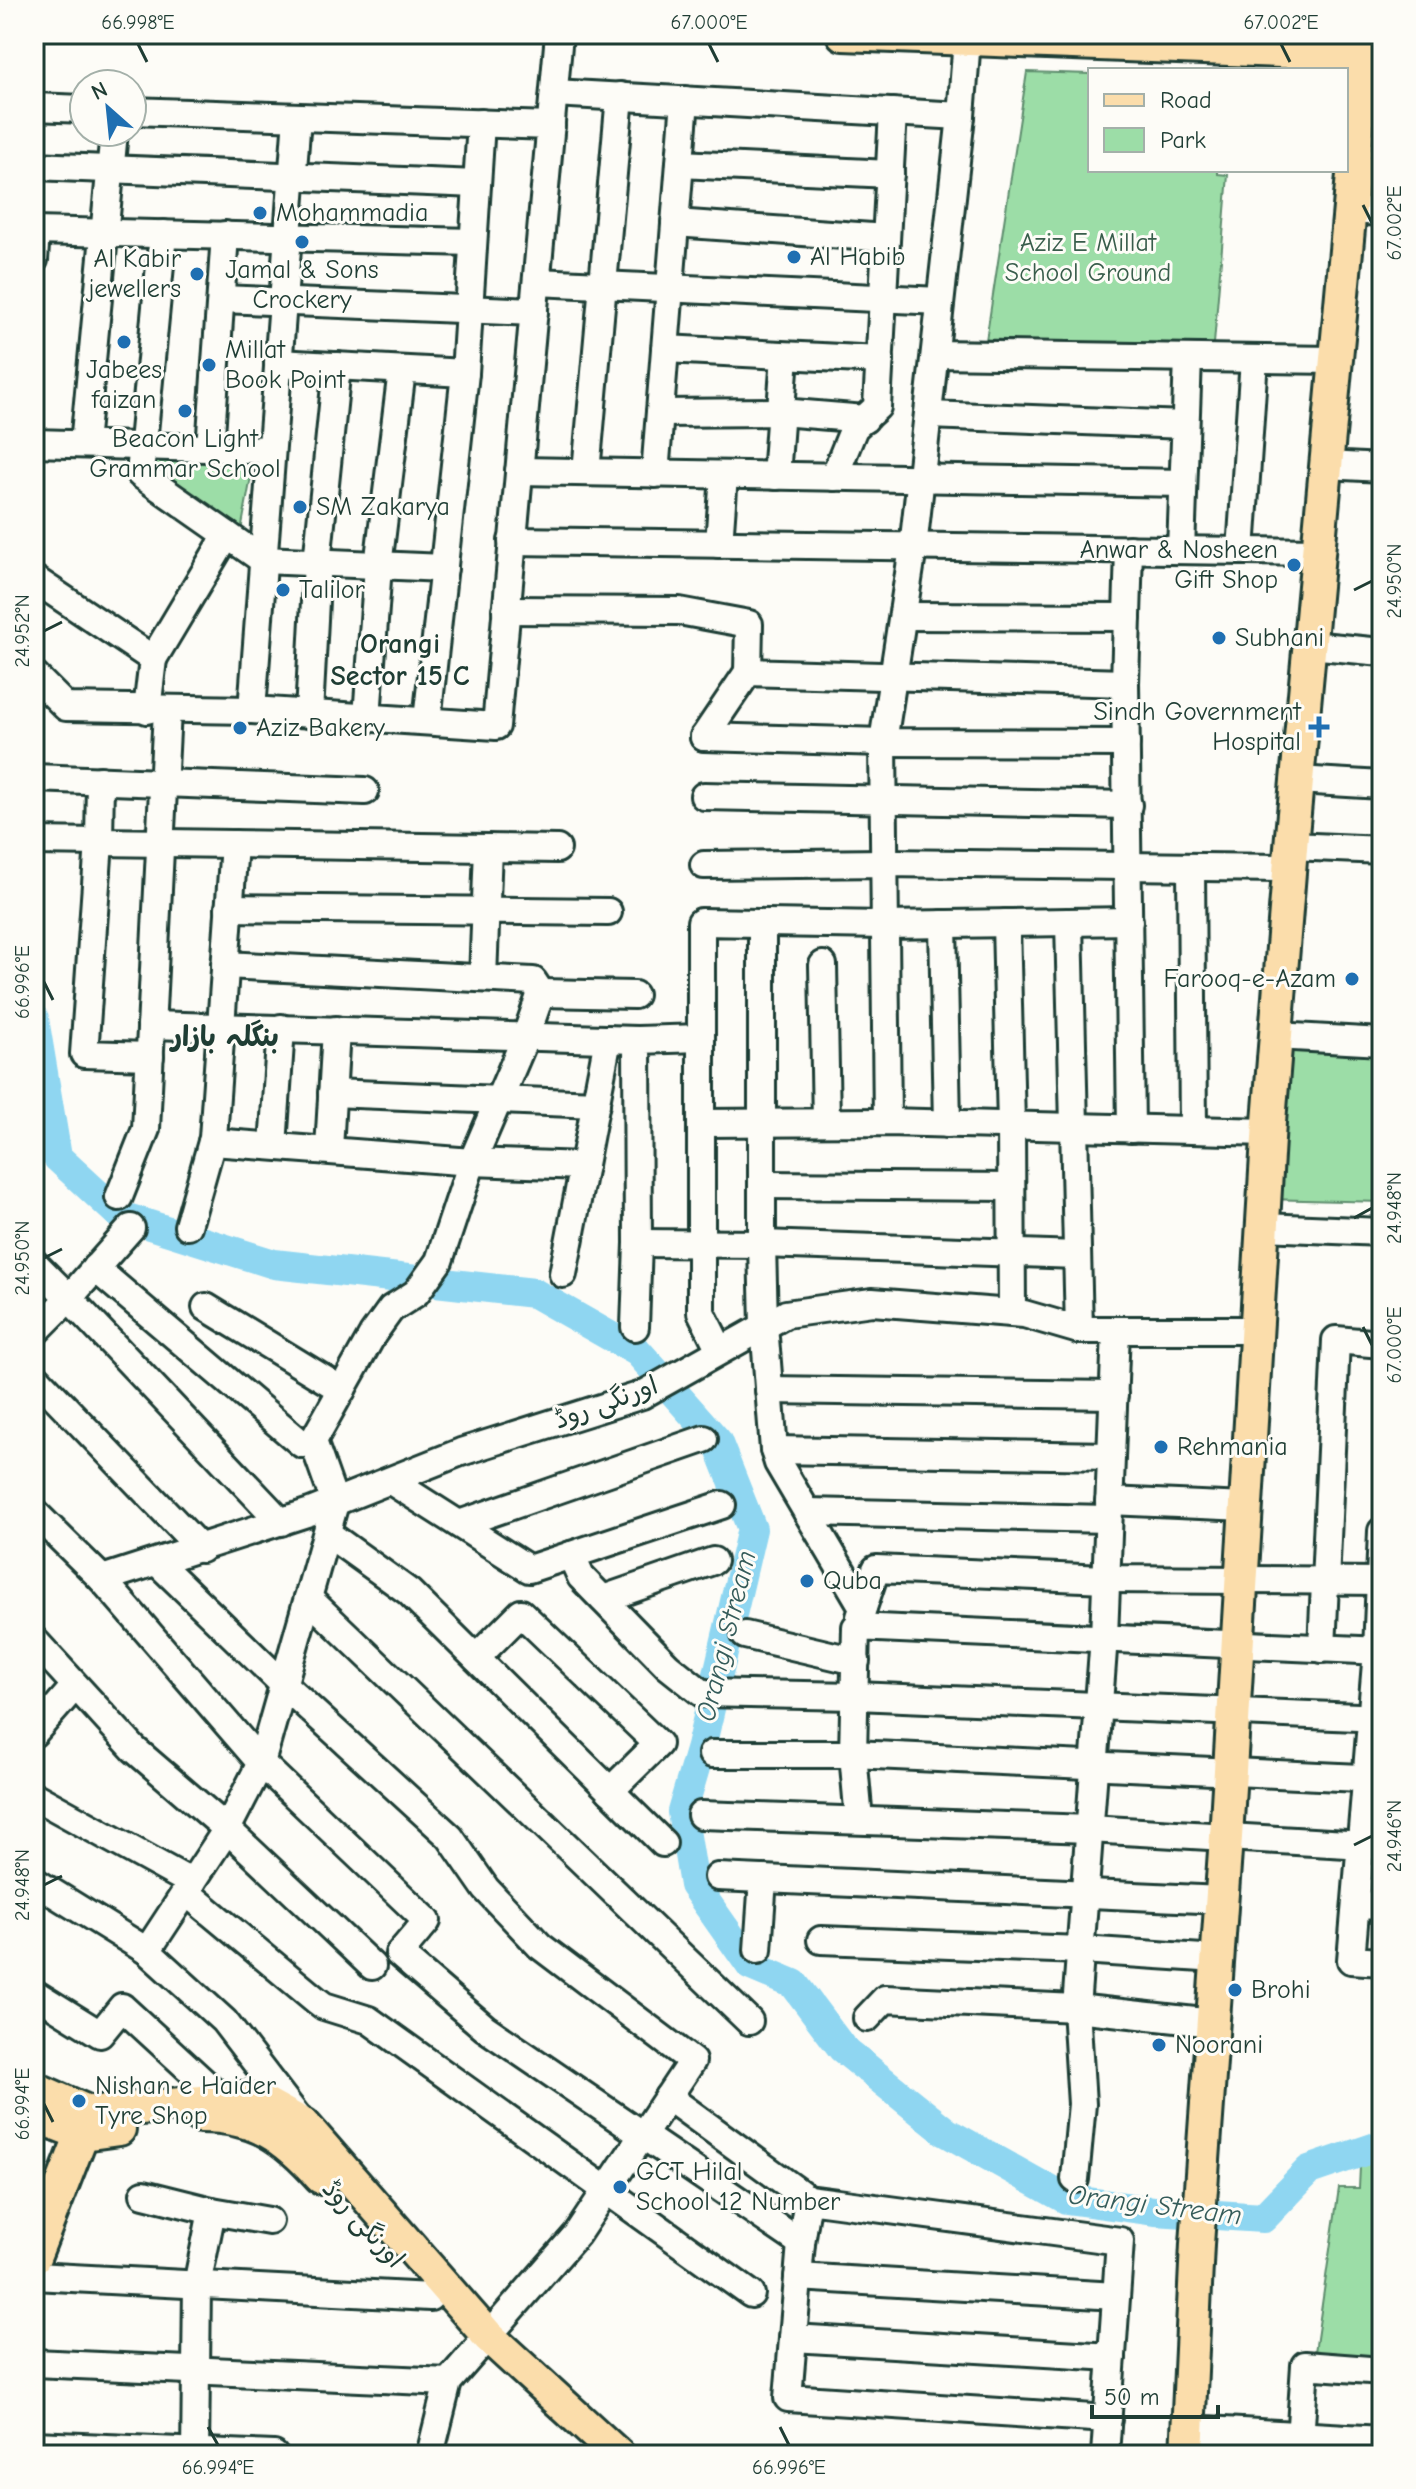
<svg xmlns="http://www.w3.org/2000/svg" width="1416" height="2489" font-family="'Comic Neue','Playpen Sans Arabic',sans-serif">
<rect width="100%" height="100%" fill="#fdfcf7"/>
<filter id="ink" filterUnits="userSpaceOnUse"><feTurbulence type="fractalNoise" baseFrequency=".0125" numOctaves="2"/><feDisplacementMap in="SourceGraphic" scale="16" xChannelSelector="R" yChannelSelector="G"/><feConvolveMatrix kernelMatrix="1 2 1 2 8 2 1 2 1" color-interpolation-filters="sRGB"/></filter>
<g filter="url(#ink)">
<g fill="#9cdda7" stroke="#5e8d6e" stroke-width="2">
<polygon points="1027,72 1090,74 1090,170 1218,170 1218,174 1228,175 1214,344 985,347"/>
<path d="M152,453C184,455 232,449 251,477L240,536L149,472Z"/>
<polygon points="1276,1036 1382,1042 1382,1202 1265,1199"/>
<polygon points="1382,2156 1382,2357 1315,2352 1339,2188 1359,2188 1360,2167"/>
</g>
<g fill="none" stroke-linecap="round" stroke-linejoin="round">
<polyline stroke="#8fd6f1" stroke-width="30" points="34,1019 57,1157 121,1216 274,1264 534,1293 638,1352 717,1441 752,1529 701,1747 682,1812 694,1885 751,1966 794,1984 842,2048 946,2132 1066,2199 1155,2211 1263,2218 1309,2170 1382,2145"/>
<g stroke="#1f3d34" stroke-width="32">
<g id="minor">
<polyline points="554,93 961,116 967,39"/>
<polyline points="34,107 84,109"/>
<polyline points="132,111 551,126"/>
<polyline points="680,164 890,174"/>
<polyline points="34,166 477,184"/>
<polyline points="1350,210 1382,212"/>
<polyline points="675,223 886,238"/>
<polyline points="34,231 473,242"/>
<polyline points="163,234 140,474 263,560 444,568"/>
<polyline points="34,260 36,231"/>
<polyline points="537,282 940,301"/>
<polyline points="221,299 534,312"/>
<polyline points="665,349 880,360"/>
<polyline points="935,354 1336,360"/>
<polyline points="278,363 465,373 481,123"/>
<polyline points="660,413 781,412 865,419"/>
<polyline points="928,415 1185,425"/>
<polyline points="34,443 271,450"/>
<polyline points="84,444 114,132"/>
<polyline points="210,448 225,235"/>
<polyline points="1326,465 1382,468"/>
<polyline points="519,471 1183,483"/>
<polyline points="586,472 620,96"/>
<polyline points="655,474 685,100"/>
<polyline points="776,476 785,356"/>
<polyline points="834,477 854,428 877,407 893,112"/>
<polyline points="512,541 1318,552"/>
<polyline points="719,544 724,475"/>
<polyline points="1129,549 1125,683 1131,1129"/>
<polyline points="1181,550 1188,358"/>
<polyline points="1241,551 1254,359"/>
<polyline points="34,579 153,659 147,710"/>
<polyline points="506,610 679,611 749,624 748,672"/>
<polyline points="903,616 1127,617"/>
<polyline points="1310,645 1382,652"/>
<polyline points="153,659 227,535"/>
<polyline points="34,675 66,707 252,710 496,726 559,34"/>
<polyline points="252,710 297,117"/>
<polyline points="309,714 317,563 337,366"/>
<polyline points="367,717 378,566 402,370"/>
<polyline points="427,721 465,373"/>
<polyline points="704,737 748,672 1125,683"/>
<polyline points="704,737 883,742 1126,743"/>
<polyline points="34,778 365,791"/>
<polyline points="100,780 99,842 84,1054 150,1056"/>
<polyline points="1297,780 1382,785"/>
<polyline points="704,796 1128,805"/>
<polyline points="34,841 557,849"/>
<polyline points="1291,846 1382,850"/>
<polyline points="704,865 884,863 1290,868"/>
<polyline points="1191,867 1193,1130"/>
<polyline points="229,908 608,912"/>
<polyline points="1069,922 1079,1330"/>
<polyline points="762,923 762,1244 764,1325 774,1450 778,1463 863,1607"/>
<polyline points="1006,923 1011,1125 1012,1313"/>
<polyline points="943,924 947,1124"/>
<polyline points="225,965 533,981 541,993"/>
<polyline points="823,965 826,1122"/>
<polyline points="483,978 488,848"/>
<polyline points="151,1025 637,1040"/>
<polyline points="1276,1036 1382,1042"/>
<polyline points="332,1093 596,1104"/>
<polyline points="887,1122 883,742 913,548 961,116"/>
<polyline points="701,1123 887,1122 1268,1132"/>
<polyline points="212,1142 472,1162 584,1166"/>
<polyline points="273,1146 281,1028"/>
<polyline points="329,1149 336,1030"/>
<polyline points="763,1185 1011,1187"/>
<polyline points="119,1197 146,1129 167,710"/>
<polyline points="188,1226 213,1138 234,844"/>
<polyline points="1263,1227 1382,1232"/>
<polyline points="638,1243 762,1244 1077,1255"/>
<polyline points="34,1263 69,1298 131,1228"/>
<polyline points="95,1268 302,1444 313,1441"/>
<polyline points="563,1274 608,1039"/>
<polyline points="206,1307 342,1390"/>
<polyline points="635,1327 638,1243 637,1040 701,1038"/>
<polyline points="34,1333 69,1298 281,1522"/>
<polyline points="720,1350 701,1312 701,922 885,925 1129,921"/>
<polyline points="34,1375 201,1549"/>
<polyline points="769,1390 1114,1395"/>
<polyline points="774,1450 1111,1456"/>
<polyline points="391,1481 529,1569 722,1505"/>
<polyline points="1109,1501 1246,1507"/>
<polyline points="34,1512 102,1579 310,1512 461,1452 642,1395 786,1314 872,1302 1024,1314 1079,1330 1258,1330"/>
<polyline points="807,1512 1108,1519"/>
<polyline points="459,1524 704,1439"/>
<polyline points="1382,1531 1377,1651 1351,1960 1382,1962"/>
<polyline points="327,1533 409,1592 663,1843"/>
<polyline points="571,1555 581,1577 668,1666 702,1693 856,1696 1382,1718"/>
<polyline points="158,1563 284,1685 450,1837 486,1889 540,1946 692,2061 577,2234 448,2382 430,2455"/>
<polyline points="102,1579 261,1763 427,1921 399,1954 485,2028 801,2243"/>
<polyline points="308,1598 749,2021"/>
<polyline points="603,1599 713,1561"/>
<polyline points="860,1617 876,1569 1106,1579 1382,1581"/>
<polyline points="745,1635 856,1661"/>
<polyline points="34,1640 134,1749 227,1829 372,1966"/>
<polyline points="1322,1649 1336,1340 1382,1344"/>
<polyline points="476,1658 521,1613 658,1744 610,1791"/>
<polyline points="34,1733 75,1686"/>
<polyline points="712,1754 853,1754 1382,1779"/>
<polyline points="34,1796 192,1883"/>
<polyline points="701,1815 1089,1829 1382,1846"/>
<polyline points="859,1820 853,1754 856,1627 1382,1651"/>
<polyline points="718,1877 1222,1900"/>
<polyline points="34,1881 147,1951 224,2021 299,2119"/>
<polyline points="186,1892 316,2000 324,2006 369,2020 751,2294"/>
<polyline points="1356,1905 1382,1906"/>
<polyline points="821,1940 1081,1950 1218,1959"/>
<polyline points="758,1950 763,1879"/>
<polyline points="147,1951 227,1829 261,1763 335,1503 313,1441 373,1334 391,1309 416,1293 439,1261 472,1162 526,1036 541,993 634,995"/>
<polyline points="34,1993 100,2034 122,2007 234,2110"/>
<polyline points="867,2018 885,1999 1076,2008 1213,2023"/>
<polyline points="668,2097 808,2199 1120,2241 1105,2455"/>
<polyline points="1075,2179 1082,2104 1076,2008 1104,1637 1116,1330"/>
<polyline points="144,2194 212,2211 269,2221"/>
<polyline points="808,2199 801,2243 788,2398 1108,2419"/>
<polyline points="34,2276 430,2297"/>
<polyline points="798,2277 1116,2296"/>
<polyline points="793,2338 1112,2357"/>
<polyline points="34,2363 448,2382"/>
<polyline points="1189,2429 1382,2440"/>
<polyline points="34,2445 274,2455"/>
<polyline points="195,2455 197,2285 212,2211"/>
<polyline points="1299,2455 1305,2365 1382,2371"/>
</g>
</g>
<g stroke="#1f3d34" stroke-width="38">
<g id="major">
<polyline points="843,34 1382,55"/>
<polyline points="34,2088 90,2113 242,2098 266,2104 304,2125 489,2337 618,2455"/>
<polyline points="34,2115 83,2134 119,2129"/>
<path d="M200,2116C257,2116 285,2137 321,2177"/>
<polyline points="34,2257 89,2116"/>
<polyline points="1187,2455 1197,2244 1226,1837 1269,1122 1292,835 1366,34"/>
</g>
</g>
<use href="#minor" stroke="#fdfcf7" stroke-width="26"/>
<use href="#major" stroke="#fbddab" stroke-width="32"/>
</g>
</g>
<path fill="none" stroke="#1f3d34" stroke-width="3" d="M138,44L147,62M709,44L718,62M1281,44L1290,62M1363,205L1372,223M1354,590L1372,581M44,631L62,622M44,982L53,1000M1354,1218L1372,1208M44,1258L62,1249M1363,1327L1372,1345M1354,1845L1372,1836M44,1885L62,1876M44,2104L53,2122M208,2427L218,2445M780,2427L789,2445"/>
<g fill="#1f6fb2" stroke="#fdfcf7" stroke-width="3">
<circle cx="260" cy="213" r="8"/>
<circle cx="302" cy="242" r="8"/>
<circle cx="794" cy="257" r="8"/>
<circle cx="197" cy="274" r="8"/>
<circle cx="124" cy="342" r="8"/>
<circle cx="209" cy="365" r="8"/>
<circle cx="185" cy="411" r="8"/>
<circle cx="300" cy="507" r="8"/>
<circle cx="1294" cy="565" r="8"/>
<circle cx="283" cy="590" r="8"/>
<circle cx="1219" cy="638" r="8"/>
<path d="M1315 715h8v8h8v8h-8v8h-8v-8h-8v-8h8z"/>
<circle cx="240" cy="728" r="8"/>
<circle cx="1352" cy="979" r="8"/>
<circle cx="1161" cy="1447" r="8"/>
<circle cx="807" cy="1581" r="8"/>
<circle cx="1235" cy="1990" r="8"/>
<circle cx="1159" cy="2045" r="8"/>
<circle cx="79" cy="2101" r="8"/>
<circle cx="620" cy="2187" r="8"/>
</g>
<g text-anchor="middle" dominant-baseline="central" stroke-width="6" stroke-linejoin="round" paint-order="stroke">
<g font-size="26" fill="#1f3d34" stroke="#fdfcf7" text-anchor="start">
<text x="276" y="213">Mohammadia</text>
<text x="810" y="257">Al Habib</text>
<text x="181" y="259" text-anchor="end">Al Kabir<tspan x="181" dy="30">jewellers</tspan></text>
<text x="302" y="270" text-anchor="middle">Jamal &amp; Sons<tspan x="302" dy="30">Crockery</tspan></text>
<text x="225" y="350">Millat<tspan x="225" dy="30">Book Point</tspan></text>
<text x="124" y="370" text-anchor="middle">Jabees<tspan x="124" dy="30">faizan</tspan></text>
<text x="185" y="439" text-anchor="middle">Beacon Light<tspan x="185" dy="30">Grammar School</tspan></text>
<text x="316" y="507">SM Zakarya</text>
<text x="1278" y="550" text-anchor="end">Anwar &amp; Nosheen<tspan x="1278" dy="30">Gift Shop</tspan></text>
<text x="299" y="590">Talilor</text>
<text x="1235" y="638">Subhani</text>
<text x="1301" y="712" text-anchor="end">Sindh Government<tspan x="1301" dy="30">Hospital</tspan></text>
<text x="256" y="728">Aziz Bakery</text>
<text x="1336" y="979" text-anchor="end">Farooq-e-Azam</text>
<text x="1177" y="1447">Rehmania</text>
<text x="823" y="1581">Quba</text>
<text x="1251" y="1990">Brohi</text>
<text x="1175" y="2045">Noorani</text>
<text x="95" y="2086">Nishan e Haider<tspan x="95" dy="30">Tyre Shop</tspan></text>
<text x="636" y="2172">GCT Hilal<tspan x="636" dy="30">School 12 Number</tspan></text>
</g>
<g font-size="26" fill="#385d4b" stroke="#fdfcf7">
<text x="1088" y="243">Aziz E Millat<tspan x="1088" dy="30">School Ground</tspan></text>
</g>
<g font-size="26" fill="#1f3d34" stroke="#fdfcf7">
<text transform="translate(606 1403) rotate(-20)">اورنگی روڈ</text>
<text transform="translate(363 2224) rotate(48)">اورنگی روڈ</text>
</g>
<g font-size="28" font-weight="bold" fill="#1f3d34" stroke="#fdfcf7">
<text x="400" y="644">Orangi<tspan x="400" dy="32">Sector 15 C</tspan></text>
<text x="225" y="1037">بنگلہ بازار</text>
</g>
<g font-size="28" font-style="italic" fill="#355c5a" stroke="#fdfcf7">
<text transform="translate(726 1636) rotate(-76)">Orangi Stream</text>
<text transform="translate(1155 2205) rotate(7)">Orangi Stream</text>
</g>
</g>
<rect width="1416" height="2489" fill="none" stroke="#fdfcf7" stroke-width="88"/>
<rect x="1088" y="68" width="260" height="104" fill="#fdfcf7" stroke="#a4b0a9" stroke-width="2"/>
<rect x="1104" y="94" width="40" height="12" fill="#fbddab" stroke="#a4b0a9" stroke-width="2"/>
<text x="1160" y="108" font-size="24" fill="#1f3d34">Road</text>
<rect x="1104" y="128" width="40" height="24" fill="#9cdda7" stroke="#a4b0a9" stroke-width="2"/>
<text x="1160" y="148" font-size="24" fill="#1f3d34">Park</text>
<g transform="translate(108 108) rotate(333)"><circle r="38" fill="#fdfcf7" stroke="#a4b0a9" stroke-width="2"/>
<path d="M0-6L14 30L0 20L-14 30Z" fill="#1f6fb2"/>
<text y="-12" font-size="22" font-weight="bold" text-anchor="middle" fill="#1f3d34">N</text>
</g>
<path d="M1092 2405v12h126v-12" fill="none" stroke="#1f3d34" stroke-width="4"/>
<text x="1104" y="2405" font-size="24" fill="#1f3d34" stroke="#fdfcf7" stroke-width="6" paint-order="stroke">50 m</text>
<rect x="44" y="44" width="1328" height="2401" fill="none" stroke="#1f3d34" stroke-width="3"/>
<g font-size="20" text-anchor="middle" fill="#1f3d34">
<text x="138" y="29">66.998°E</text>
<text x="709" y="29">67.000°E</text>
<text x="1281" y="29">67.002°E</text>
<text transform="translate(1394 223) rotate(-90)" y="7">67.002°E</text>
<text transform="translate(1394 581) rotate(-90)" y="7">24.950°N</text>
<text transform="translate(22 631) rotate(-90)" y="7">24.952°N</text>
<text transform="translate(22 982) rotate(-90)" y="7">66.996°E</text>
<text transform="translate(1394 1208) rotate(-90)" y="7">24.948°N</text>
<text transform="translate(22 1258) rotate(-90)" y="7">24.950°N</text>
<text transform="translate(1394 1345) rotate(-90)" y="7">67.000°E</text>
<text transform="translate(1394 1836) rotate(-90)" y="7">24.946°N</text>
<text transform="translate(22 1885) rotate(-90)" y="7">24.948°N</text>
<text transform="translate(22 2104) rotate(-90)" y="7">66.994°E</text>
<text x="218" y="2474">66.994°E</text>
<text x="789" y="2474">66.996°E</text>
</g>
</svg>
